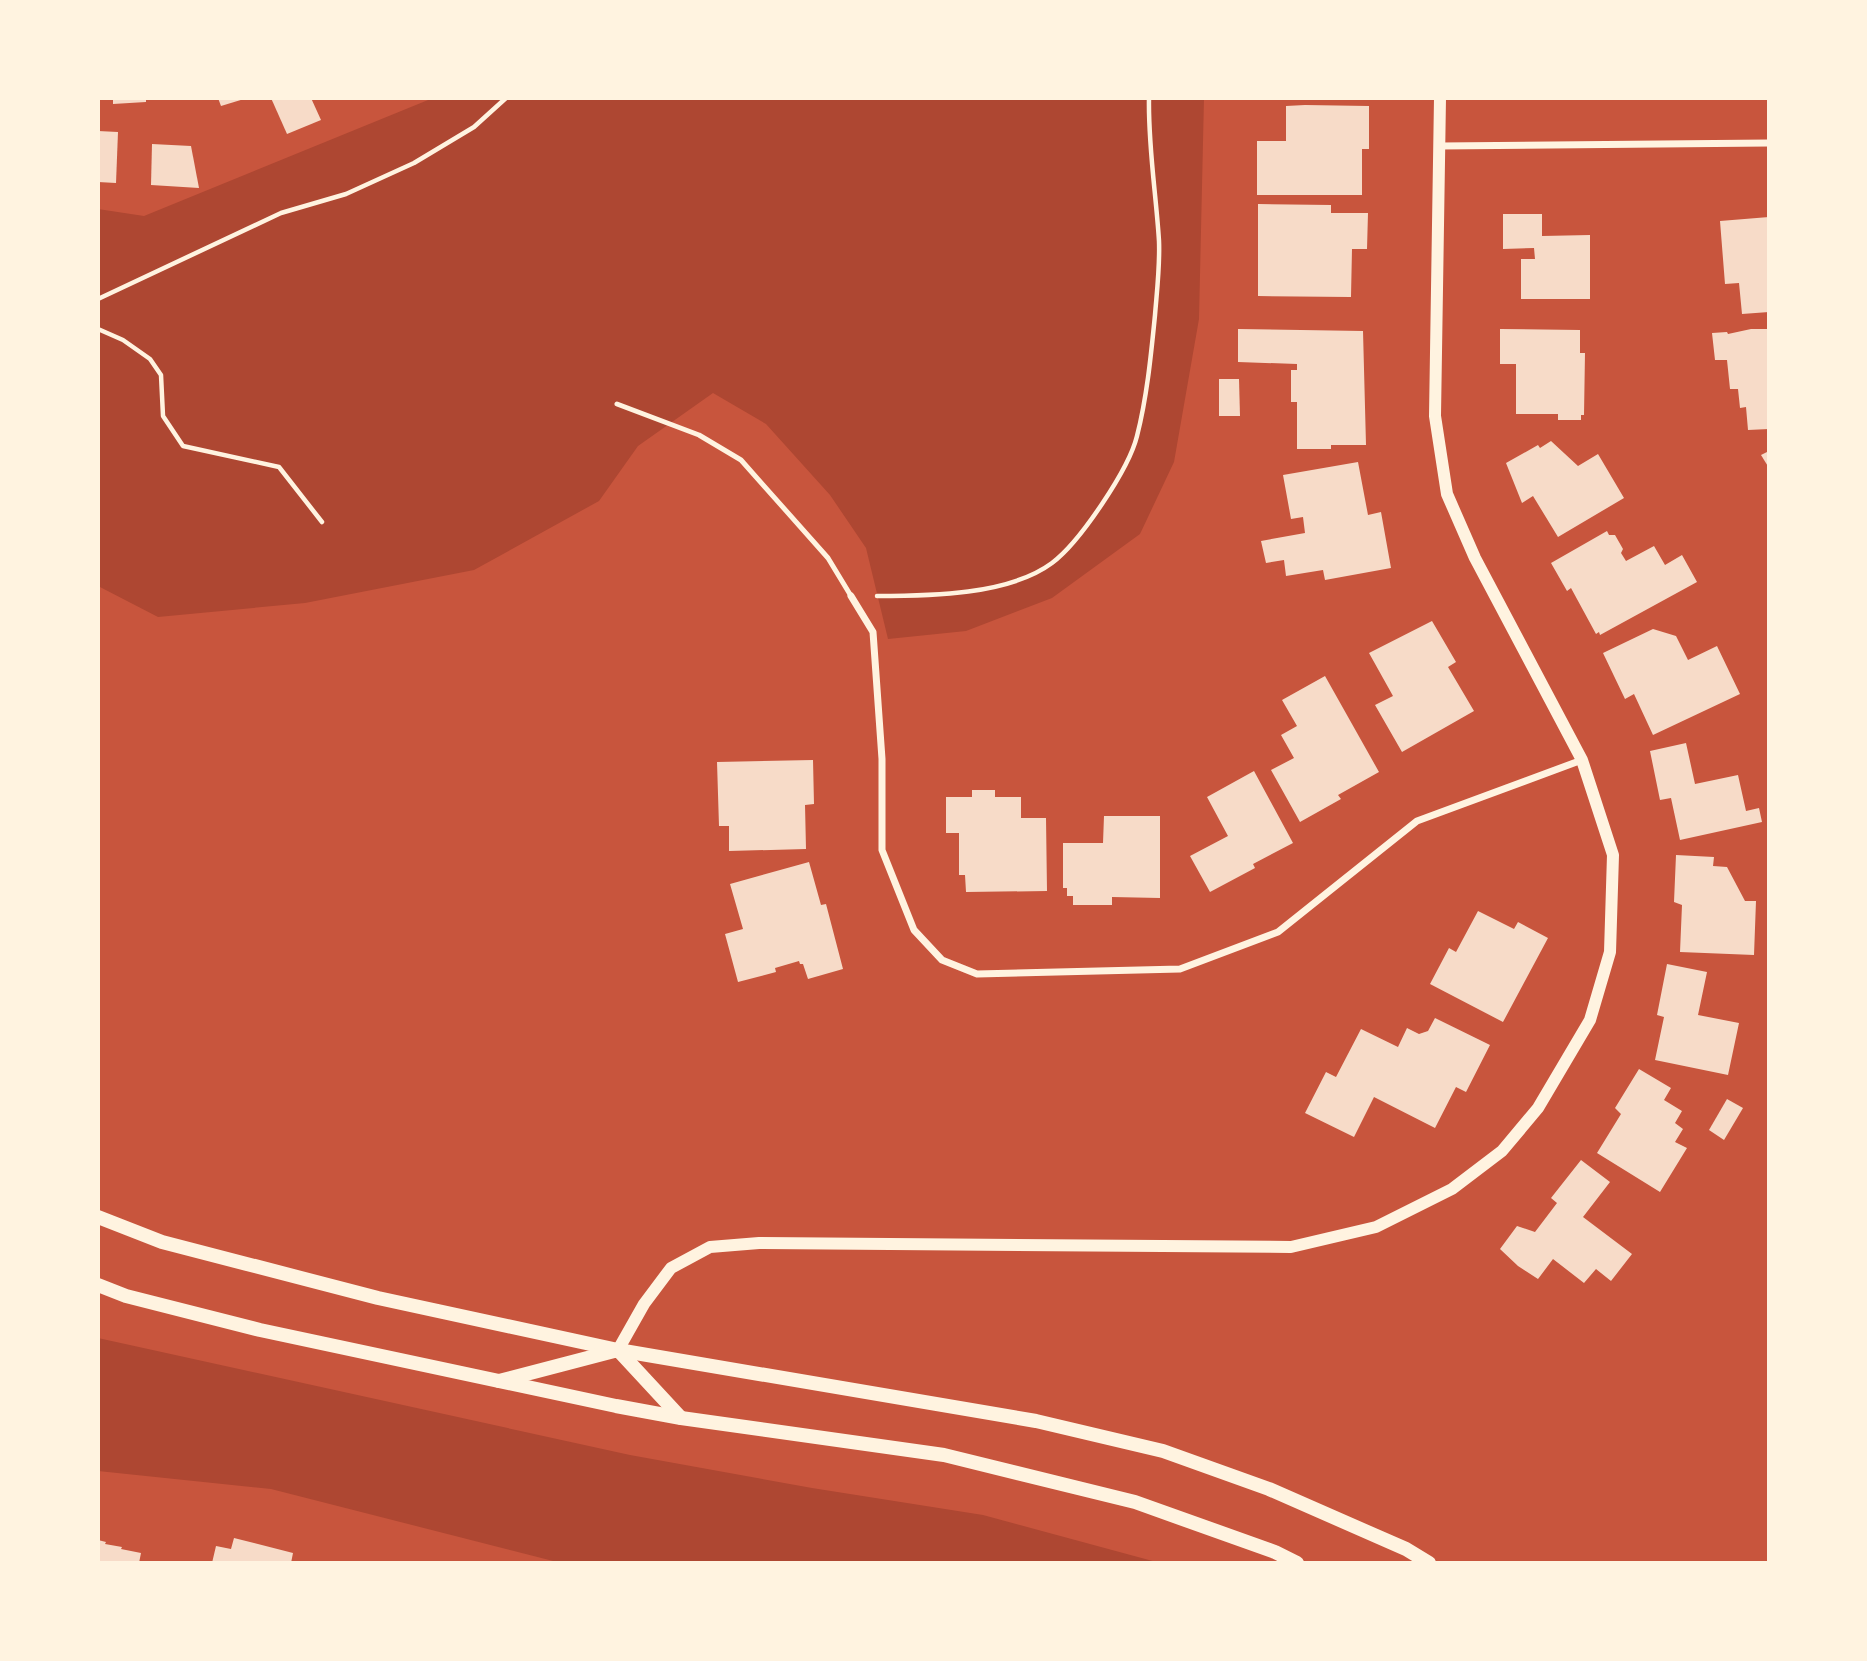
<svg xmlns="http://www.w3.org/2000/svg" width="1867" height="1661" font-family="'Source Sans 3',sans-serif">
<rect width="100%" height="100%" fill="#c8553d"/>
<g fill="#ae4732">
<polygon points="433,98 1204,98 1199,319 1174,462 1140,534 1052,598 966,631 888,639 866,548 830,495 766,424 713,393 638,446 599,501 474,570 305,603 158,617 98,586 98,209 144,216"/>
<polygon points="98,1338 630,1455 812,1488 983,1515 1160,1563 561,1563 271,1489 98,1471"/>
</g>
<g fill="#f7dbc8">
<polygon points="113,98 146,98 146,102 113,104"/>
<polygon points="218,98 244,98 244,99 221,106"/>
<polygon points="271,98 311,98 321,120 287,134"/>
<polygon points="1305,105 1369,106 1369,149 1362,149 1362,195 1257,195 1257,141 1286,141 1286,106"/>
<polygon points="98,131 118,132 116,183 98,182"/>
<polygon points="152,144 191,146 199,188 151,185"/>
<polygon points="1258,204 1331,205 1331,213 1368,213 1367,249 1352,249 1351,297 1258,296"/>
<polygon points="1503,214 1542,214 1542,236 1590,235 1590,299 1521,299 1521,259 1535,259 1534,248 1503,249"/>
<polygon points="1769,217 1769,312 1742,314 1739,283 1725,284 1720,221"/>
<polygon points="1238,329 1363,331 1366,445 1331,445 1331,449 1297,449 1297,402 1291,402 1291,370 1297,370 1297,364 1238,362"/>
<polygon points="1500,329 1580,330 1580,353 1585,353 1584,415 1581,415 1581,420 1558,420 1558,414 1516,414 1516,364 1500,364"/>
<polygon points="1751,329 1769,329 1769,429 1748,430 1746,407 1740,408 1738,389 1730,389 1727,360 1715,360 1712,333 1727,332 1728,334"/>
<polygon points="1219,379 1239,379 1240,416 1219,416"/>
<polygon points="1551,441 1578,466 1598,454 1624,498 1558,537 1533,496 1522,503 1506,463 1538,445 1540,448"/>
<polygon points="1769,451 1769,468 1761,455"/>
<polygon points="1358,462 1368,515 1381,512 1391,568 1325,580 1323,570 1286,576 1284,560 1266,563 1261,541 1305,533 1303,517 1291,519 1283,475"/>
<polygon points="1607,531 1609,535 1615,535 1623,549 1621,553 1626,561 1654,546 1665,565 1682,555 1697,582 1600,635 1599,632 1596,634 1571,588 1567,591 1551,563"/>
<polygon points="1432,621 1456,662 1448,667 1474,711 1402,752 1375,705 1393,696 1369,653"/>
<polygon points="1653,629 1676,636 1688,660 1717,646 1740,694 1653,735 1634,694 1625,699 1603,653"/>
<polygon points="1325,676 1379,772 1338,795 1341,799 1300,822 1271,770 1294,758 1281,735 1297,726 1282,700"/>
<polygon points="1686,743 1695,784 1738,775 1746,811 1759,808 1762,822 1680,840 1671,798 1660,800 1650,751"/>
<polygon points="813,760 814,804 805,805 806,849 729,851 729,826 719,826 717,762"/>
<polygon points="1254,771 1293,843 1253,864 1255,868 1210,892 1190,856 1228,836 1207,797"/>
<polygon points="972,790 995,790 995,797 1021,797 1021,818 1046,818 1047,891 966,892 965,875 959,875 959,833 946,833 946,797 972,797"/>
<polygon points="1104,816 1160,816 1160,898 1112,897 1112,905 1073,905 1073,896 1067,896 1067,888 1063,888 1063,843 1103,843"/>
<polygon points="1676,855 1714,857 1713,866 1727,867 1745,901 1756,901 1754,955 1680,952 1682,905 1674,902"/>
<polygon points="809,862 821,905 826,904 843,969 808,979 803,964 800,964 799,961 775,968 776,972 738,982 725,934 743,929 730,884"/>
<polygon points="1478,911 1514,929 1518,922 1548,938 1503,1022 1430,984 1449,948 1456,952"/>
<polygon points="1667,964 1707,972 1698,1015 1739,1023 1728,1075 1655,1060 1664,1017 1657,1015"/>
<polygon points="1435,1018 1490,1045 1466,1092 1456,1087 1435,1128 1374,1097 1354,1137 1305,1113 1326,1072 1336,1077 1361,1029 1398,1047 1407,1028 1419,1034 1428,1031"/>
<polygon points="1639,1069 1671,1088 1664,1100 1682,1111 1675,1123 1683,1129 1675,1142 1687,1148 1660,1192 1597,1153 1621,1114 1615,1108"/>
<polygon points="1727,1099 1743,1108 1724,1140 1709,1130"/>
<polygon points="1581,1160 1610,1182 1583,1217 1632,1254 1611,1281 1596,1269 1584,1283 1553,1259 1538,1279 1518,1266 1500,1249 1517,1226 1535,1232 1557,1203 1551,1198"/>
<polygon points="234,1538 293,1553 291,1563 212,1563 216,1546 231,1549"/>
<polygon points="98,1540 106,1542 105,1544 122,1547 121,1549 141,1553 139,1563 98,1563"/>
</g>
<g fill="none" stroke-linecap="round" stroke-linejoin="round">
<g stroke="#fff3e0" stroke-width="4.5">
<polyline points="98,299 281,213 346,194 414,163 474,127 506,98"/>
<polyline points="98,329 123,340 150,359 161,375 163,416 183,446 279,467 322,522"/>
<path d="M877,596C930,596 1009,595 1052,563C1080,542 1129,469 1137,436C1147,397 1151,355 1155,315C1157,290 1160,266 1159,241C1156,193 1148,146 1149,98"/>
</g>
<polyline stroke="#fff3e0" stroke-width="5" points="617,404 699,435 741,460 828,558 851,596"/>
<g stroke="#fff3e0" stroke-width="7">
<polyline points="1440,146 1769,143"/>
<polyline points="851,596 873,632 882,759 882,850 914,930 942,960 977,974 1180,969 1278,932 1417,821 1582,760"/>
</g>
<polyline stroke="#fff3e0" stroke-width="12" points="618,1350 644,1304 671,1268 710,1247 759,1243 1291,1247 1376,1227 1452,1189 1502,1151 1538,1108 1590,1020 1610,952 1613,855 1582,760 1475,558 1447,494 1435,416 1440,98"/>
<g stroke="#fff3e0" stroke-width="14">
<polyline points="98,1217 162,1242 378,1298 618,1350 1036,1421 1163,1451 1269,1489 1406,1549 1429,1563"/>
<polyline points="98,1285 126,1296 260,1330 616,1406 681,1418 944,1455 1135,1502 1275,1552 1297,1563"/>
<polyline points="499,1381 618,1350 681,1418"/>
</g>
</g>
<rect width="1867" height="1661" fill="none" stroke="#fff3e0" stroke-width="200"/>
</svg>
